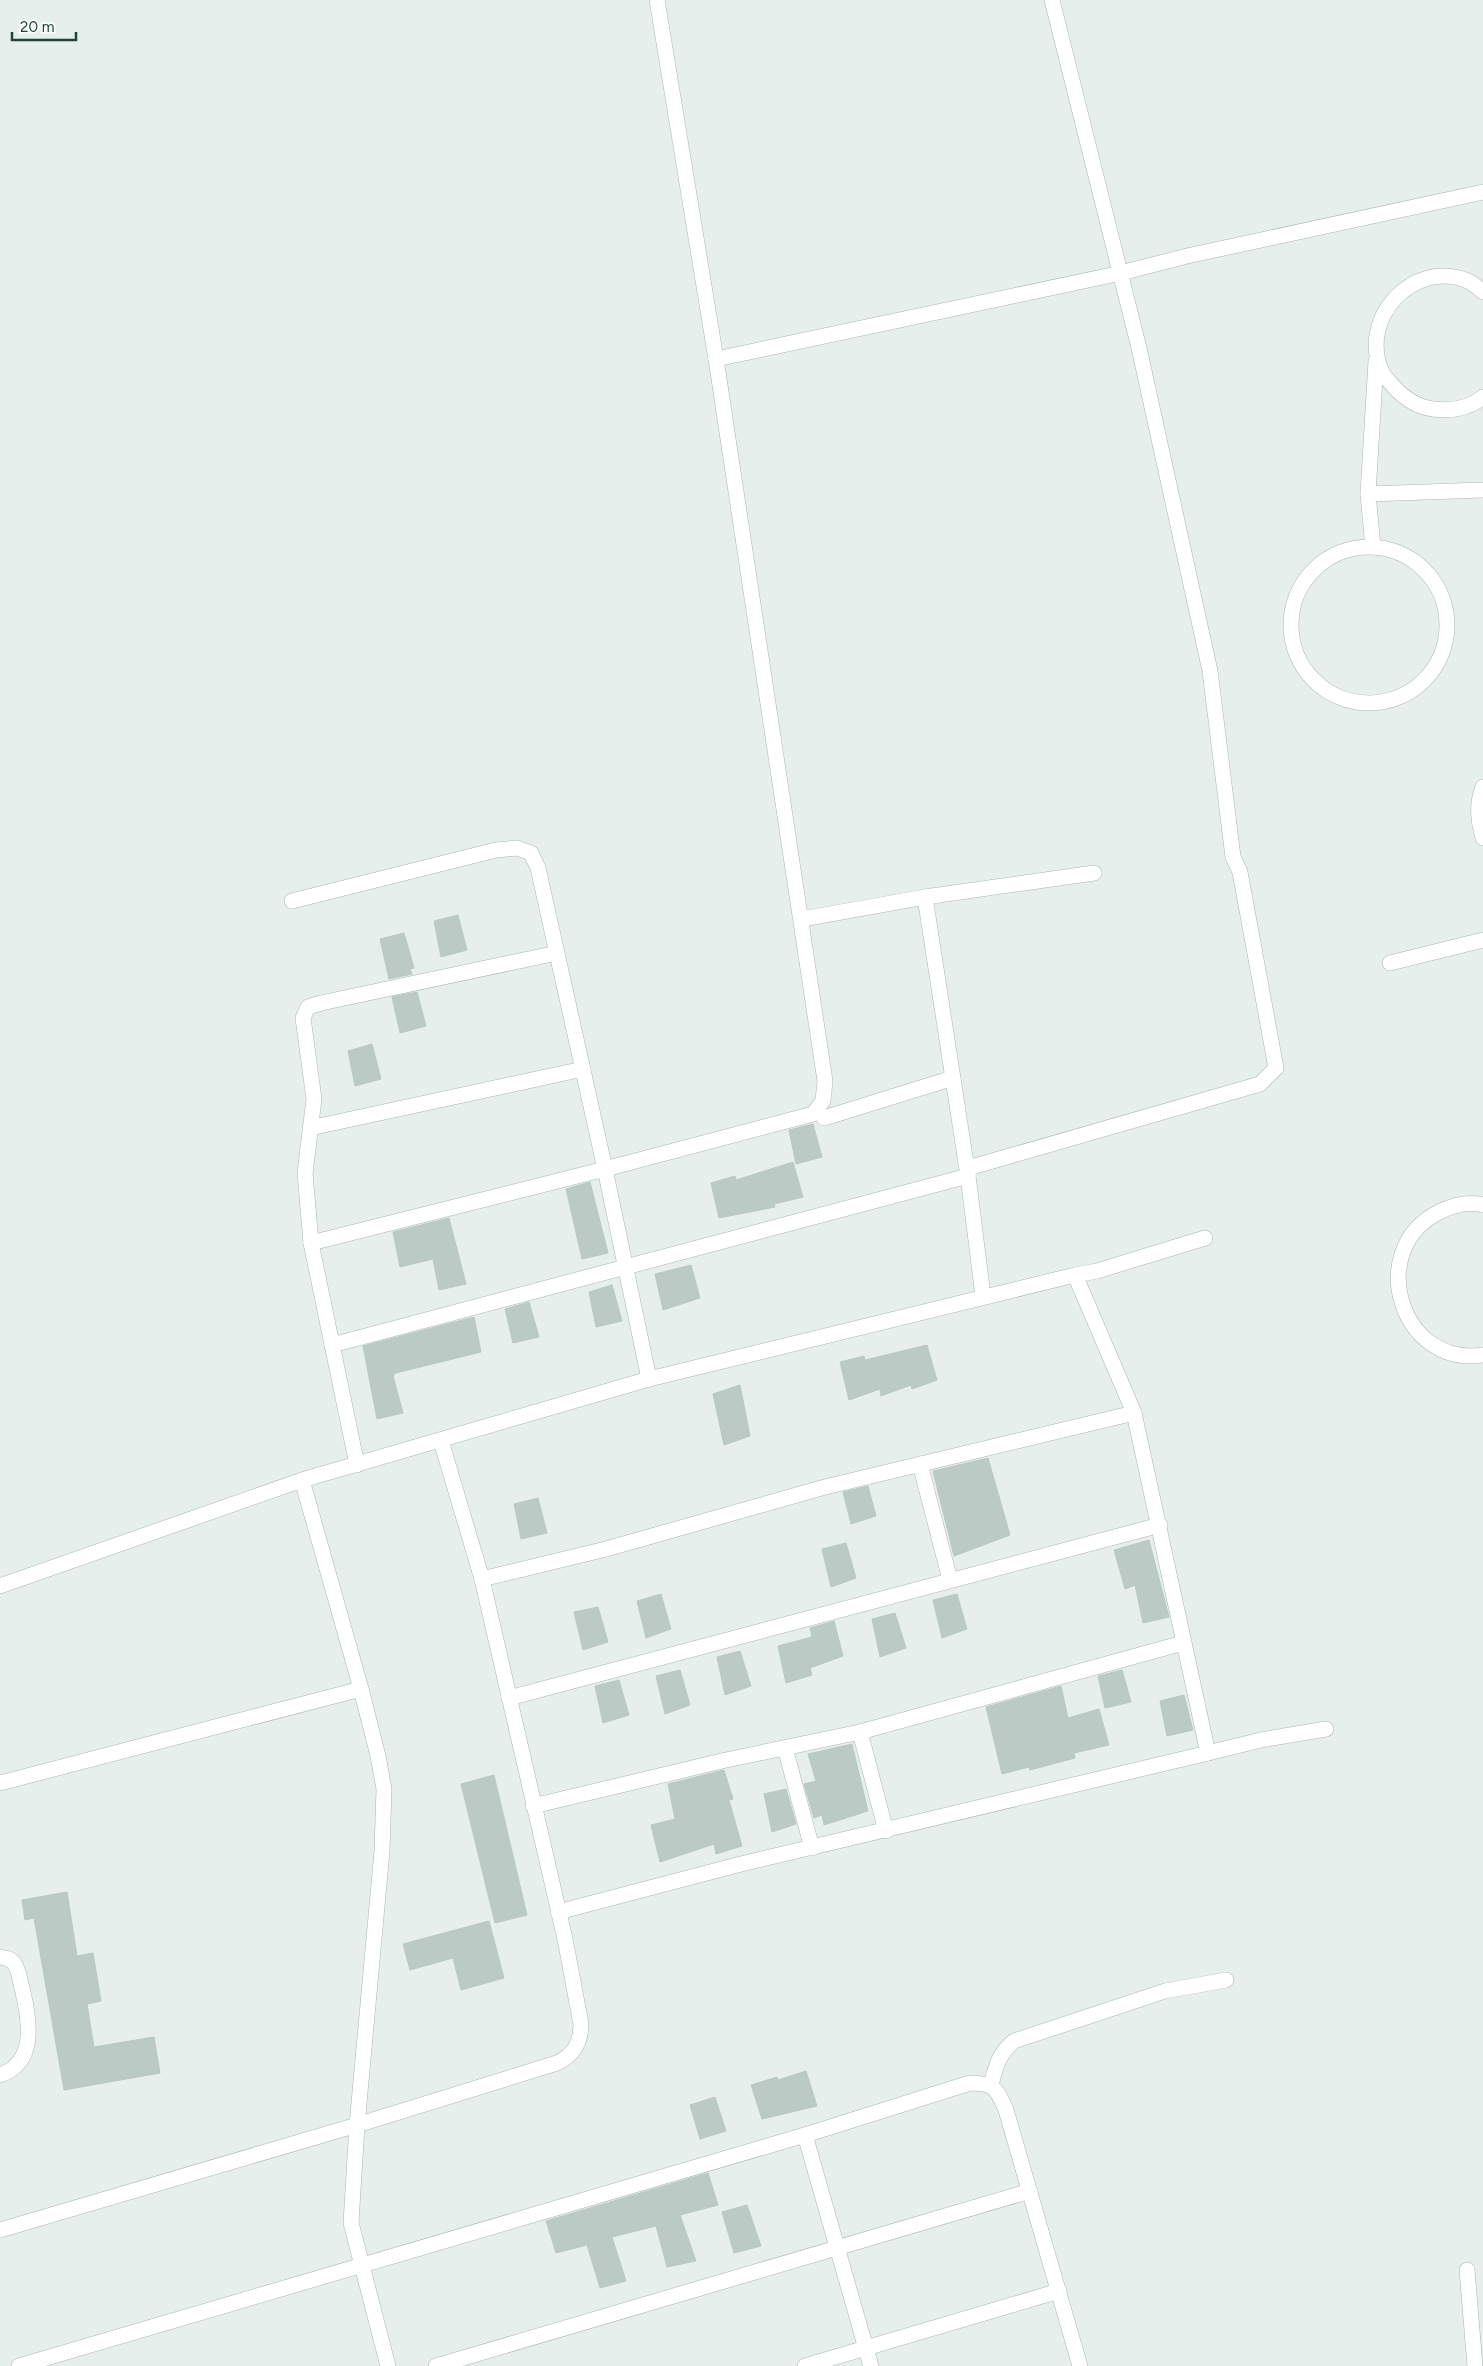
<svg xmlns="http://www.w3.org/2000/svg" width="1483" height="2366" font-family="Figtree,sans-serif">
<rect width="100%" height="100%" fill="#e6efeb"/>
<g fill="#bbcac4" stroke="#b8c9c2">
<polygon points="458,915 467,950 441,957 434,921"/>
<polygon points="404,933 414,968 410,969 412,974 389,979 380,939"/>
<polygon points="417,992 426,1026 400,1033 392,997"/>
<polygon points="372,1044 381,1079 355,1086 348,1051"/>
<polygon points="813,1124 822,1157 796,1164 789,1130"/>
<polygon points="793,1162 803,1197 774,1204 775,1207 719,1218 711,1183 735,1176 736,1180"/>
<polygon points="590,1182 608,1253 582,1259 566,1189"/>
<polygon points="449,1218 466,1284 439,1290 433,1259 400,1267 393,1232"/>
<polygon points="691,1265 700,1298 663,1310 655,1274"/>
<polygon points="612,1285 622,1321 596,1327 589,1292"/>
<polygon points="529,1302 539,1337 513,1343 505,1309"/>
<polygon points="474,1317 481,1352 396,1373 393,1376 403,1413 377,1419 363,1346"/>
<polygon points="927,1345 937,1380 912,1389 911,1385 881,1396 880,1389 849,1400 840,1362 864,1356 865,1360"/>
<polygon points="740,1385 750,1436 724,1445 713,1394"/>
<polygon points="988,1458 1010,1535 954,1556 933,1471"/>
<polygon points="868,1486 876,1516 851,1524 843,1492"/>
<polygon points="538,1498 547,1533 521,1539 514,1504"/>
<polygon points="1149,1540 1169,1617 1143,1623 1135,1585 1125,1589 1114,1550"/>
<polygon points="846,1543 856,1578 831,1587 822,1549"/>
<polygon points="661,1594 671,1629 646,1638 637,1601"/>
<polygon points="957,1594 967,1629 942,1638 933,1600"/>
<polygon points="598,1607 608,1642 583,1650 574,1612"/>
<polygon points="895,1613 906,1648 880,1657 872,1619"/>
<polygon points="834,1621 843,1656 810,1668 812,1675 786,1683 778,1646 812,1637 810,1628"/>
<polygon points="740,1651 751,1686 725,1695 717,1657"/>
<polygon points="680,1670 690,1705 665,1714 656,1676"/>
<polygon points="1122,1670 1131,1702 1105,1708 1098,1676"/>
<polygon points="619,1680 629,1715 603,1723 595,1686"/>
<polygon points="1061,1686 1068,1718 1099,1709 1109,1745 1074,1753 1075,1758 1030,1770 1029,1767 1002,1774 986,1707"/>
<polygon points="1184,1695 1193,1730 1167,1736 1160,1701"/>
<polygon points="852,1744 868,1811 824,1825 822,1815 814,1818 804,1784 816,1781 808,1754"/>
<polygon points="724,1770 733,1799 729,1800 742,1846 716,1854 714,1844 660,1862 651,1825 675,1819 668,1784"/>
<polygon points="494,1775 527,1915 495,1923 461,1784"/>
<polygon points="786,1789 796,1824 772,1832 764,1794"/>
<polygon points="67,1892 77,1956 93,1953 101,2001 87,2004 94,2047 154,2037 160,2073 64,2090 34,1918 25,1920 22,1900"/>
<polygon points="489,1921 504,1978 461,1990 453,1958 410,1970 403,1944"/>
<polygon points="806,2071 817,2106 762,2119 751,2085 777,2077 778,2080"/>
<polygon points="715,2097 726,2131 700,2139 690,2105"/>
<polygon points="708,2173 718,2205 680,2215 696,2261 667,2267 656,2226 612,2237 626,2281 600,2288 587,2245 556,2253 546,2221"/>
<polygon points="747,2205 761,2246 734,2253 722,2212"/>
</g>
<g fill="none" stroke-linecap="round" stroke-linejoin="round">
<g stroke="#a8b8b2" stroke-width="16">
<g id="minor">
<polyline points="657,0 716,359"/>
<path d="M1483,292C1478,288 1473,283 1468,281C1412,258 1358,320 1382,372C1385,378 1391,383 1394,387C1405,399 1417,407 1433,409C1450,411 1469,409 1483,397"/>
<polyline points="1368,494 1483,490"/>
<polyline points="1373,547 1368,494 1376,361"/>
<circle cx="1369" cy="625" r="78"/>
<path d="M1483,787C1476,804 1478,821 1483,838"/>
<polyline points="925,897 968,1176 983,1296"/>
<polyline points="292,901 496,850 517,848 531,853 538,868 605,1169 311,1243"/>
<polyline points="802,919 925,897 1094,873"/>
<polyline points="1390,963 1483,940"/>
<polyline points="824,1118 953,1078"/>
<polyline points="310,1128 583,1069"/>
<path d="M1483,1205C1468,1201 1453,1205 1439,1212C1364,1250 1401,1368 1483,1355"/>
<polyline points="1075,1275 1097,1271 1205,1238"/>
<polyline points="332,1345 968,1176 968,1168 1260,1084 1276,1068 1240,872 1233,857 1210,671 1139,348 1052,0"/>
<polyline points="649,1379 1075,1275 1134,1413 1208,1753"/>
<polyline points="920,1464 950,1580"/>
<polyline points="357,1465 311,1243 305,1173 314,1099 303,1018 308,1007 321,1003 557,953"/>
<polyline points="302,1480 361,1689 378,1756 384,1789 382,1851 357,2125 351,2223 388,2366"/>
<polyline points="482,1579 606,1549 825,1487 1134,1413"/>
<polyline points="0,1586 302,1480 649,1379 605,1169 813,1114 823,1101 825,1081 716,359 1121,273 1187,256 1483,192"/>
<polyline points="509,1698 1160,1525"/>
<polyline points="860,1732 886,1831"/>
<polyline points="785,1748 812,1848"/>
<polyline points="0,1783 361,1689"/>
<polyline points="533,1806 726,1760 860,1732 1183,1643"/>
<polyline points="558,1912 741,1864 1208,1753 1261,1740 1326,1729"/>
<path d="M0,1957C6,1958 10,1958 14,1963C20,1971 20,1983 23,1992C30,2023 36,2063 0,2075"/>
<path d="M991,2085C996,2066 999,2053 1014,2041L1165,1991L1226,1980"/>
<polyline points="805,2135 871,2366"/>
<path d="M0,2230L357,2125L557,2063C574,2055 581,2043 581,2024L565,1939L482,1579L441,1441"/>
<polyline points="1467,2270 1475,2366"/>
<path d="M19,2366L805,2135L970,2083C995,2083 996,2088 1006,2110L1080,2366"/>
<polyline points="436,2366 1030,2191"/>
<polyline points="805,2366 1059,2291"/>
</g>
</g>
<use href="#minor" stroke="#fff" stroke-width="15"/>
</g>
<path d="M12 32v8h64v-8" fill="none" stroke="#24423a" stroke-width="2.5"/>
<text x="20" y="32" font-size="15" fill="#24423a" stroke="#f7fbf9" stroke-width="4" paint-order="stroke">20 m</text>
</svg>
